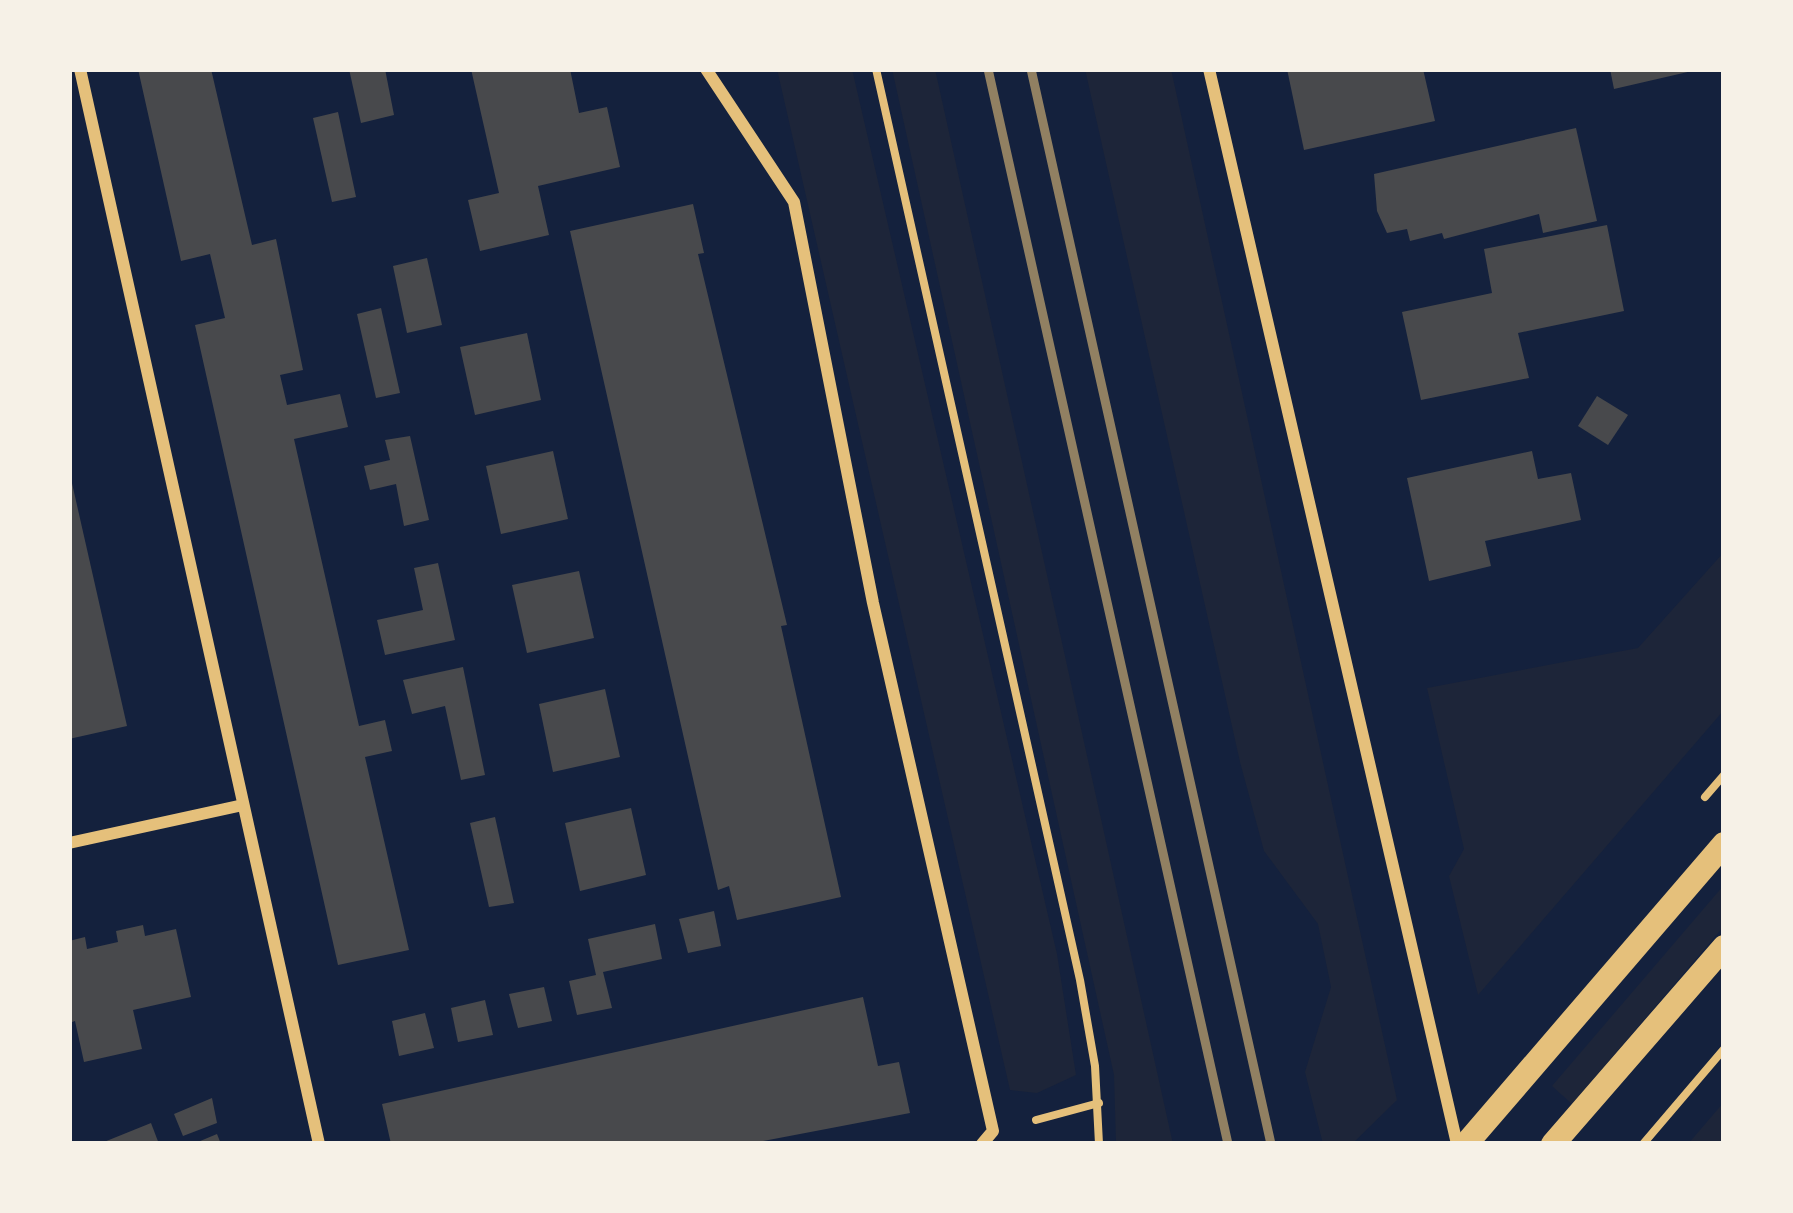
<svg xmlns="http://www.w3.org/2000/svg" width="1793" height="1213" font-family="Helvetica,sans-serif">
<rect width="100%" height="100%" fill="#14213d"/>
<g fill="#1d2539">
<polygon points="777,69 852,69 1057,954 1076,1075 1037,1093 1010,1090"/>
<polygon points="892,69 935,69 1173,1144 1116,1144 1114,1075"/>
<polygon points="1085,69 1171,69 1397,1100 1352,1144 1323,1144 1305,1072 1331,987 1318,924 1264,851 1240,762"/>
<polygon points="1724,552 1724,710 1478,995 1449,876 1464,849 1427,688 1638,648"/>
<polygon points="1724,885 1724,926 1572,1104 1552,1086"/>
<polygon points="1724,1102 1724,1144 1688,1144"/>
</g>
<g fill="#48494c">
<polygon points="138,69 211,69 252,245 276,239 303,370 280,375 287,405 340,394 348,427 294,439 359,726 385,720 392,751 365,757 409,950 338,965 195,325 225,318 210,254 181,261"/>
<polygon points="349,69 385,69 394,115 361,123"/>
<polygon points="471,69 570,69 579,113 607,107 620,167 538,186 549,235 480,251 468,200 499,193"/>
<polygon points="1287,69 1423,69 1435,121 1304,150"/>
<polygon points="1610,69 1692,69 1692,71 1614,89"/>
<polygon points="338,112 356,197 332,202 313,118"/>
<polygon points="1576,128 1597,221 1543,233 1539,214 1444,239 1442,233 1410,241 1407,229 1387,233 1377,211 1374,174"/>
<polygon points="693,204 704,253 698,254 787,625 781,626 841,897 737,920 729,886 718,890 570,231"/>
<polygon points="1607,225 1624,311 1518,333 1529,378 1421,400 1402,312 1492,293 1484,249"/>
<polygon points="427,258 442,325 407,333 393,266"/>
<polygon points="381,308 400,393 376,398 357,314"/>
<polygon points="527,333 541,400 475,415 460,347"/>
<polygon points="1597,396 1628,415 1608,445 1578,426"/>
<polygon points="410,436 429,520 404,526 396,484 370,490 364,466 390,460 385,440"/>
<polygon points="553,451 568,519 501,534 486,466"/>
<polygon points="1532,451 1538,479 1571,473 1581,520 1485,541 1491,566 1429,581 1407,478"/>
<polygon points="69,470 127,726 69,739"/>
<polygon points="438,563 455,640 385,655 377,620 423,610 414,568"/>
<polygon points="579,571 594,638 527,653 512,585"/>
<polygon points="463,667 485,775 461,780 445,706 412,714 403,680"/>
<polygon points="605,689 620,757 553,772 539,704"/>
<polygon points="631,808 646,875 580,891 565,823"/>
<polygon points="495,817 514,903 489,907 470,823"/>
<polygon points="714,911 721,946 688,953 679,919"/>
<polygon points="655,924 662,959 603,972 612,1008 577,1015 569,981 596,975 588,939"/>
<polygon points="143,925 145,936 176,929 191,997 133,1010 142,1049 84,1062 75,1021 69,1023 69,941 85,937 87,949 118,942 116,931"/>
<polygon points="544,987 552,1021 518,1028 509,994"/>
<polygon points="863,997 878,1066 899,1062 910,1113 747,1144 391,1144 382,1104"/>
<polygon points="485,1000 493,1035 458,1042 451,1008"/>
<polygon points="425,1013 434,1048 399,1056 392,1021"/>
<polygon points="212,1098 217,1123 183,1136 174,1114"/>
<polygon points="151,1123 159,1144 99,1144"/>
<polygon points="217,1134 221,1144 193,1144"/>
</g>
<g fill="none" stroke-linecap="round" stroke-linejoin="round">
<g stroke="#e5c07b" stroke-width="8">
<polyline points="876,69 1080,980 1095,1066 1099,1144"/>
<polyline points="1705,797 1724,775"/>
<polyline points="1036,1120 1099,1103"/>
<polyline points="1643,1144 1724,1049"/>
</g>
<g stroke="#e5c07b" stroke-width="12">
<polyline points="80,69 319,1144"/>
<polyline points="706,69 794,202 873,603 993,1131 982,1144"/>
<polyline points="1209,69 1457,1144"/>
<polyline points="69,843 243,805"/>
</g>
<g stroke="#e5c07b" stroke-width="24">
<polyline points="1466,1144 1724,844"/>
<polyline points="1553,1144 1724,947"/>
</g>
<g stroke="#918062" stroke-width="9">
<polyline points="988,69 1228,1144"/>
<polyline points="1031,69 1271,1144"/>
</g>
</g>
<rect width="1793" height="1213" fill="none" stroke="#f6f1e7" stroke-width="144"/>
</svg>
